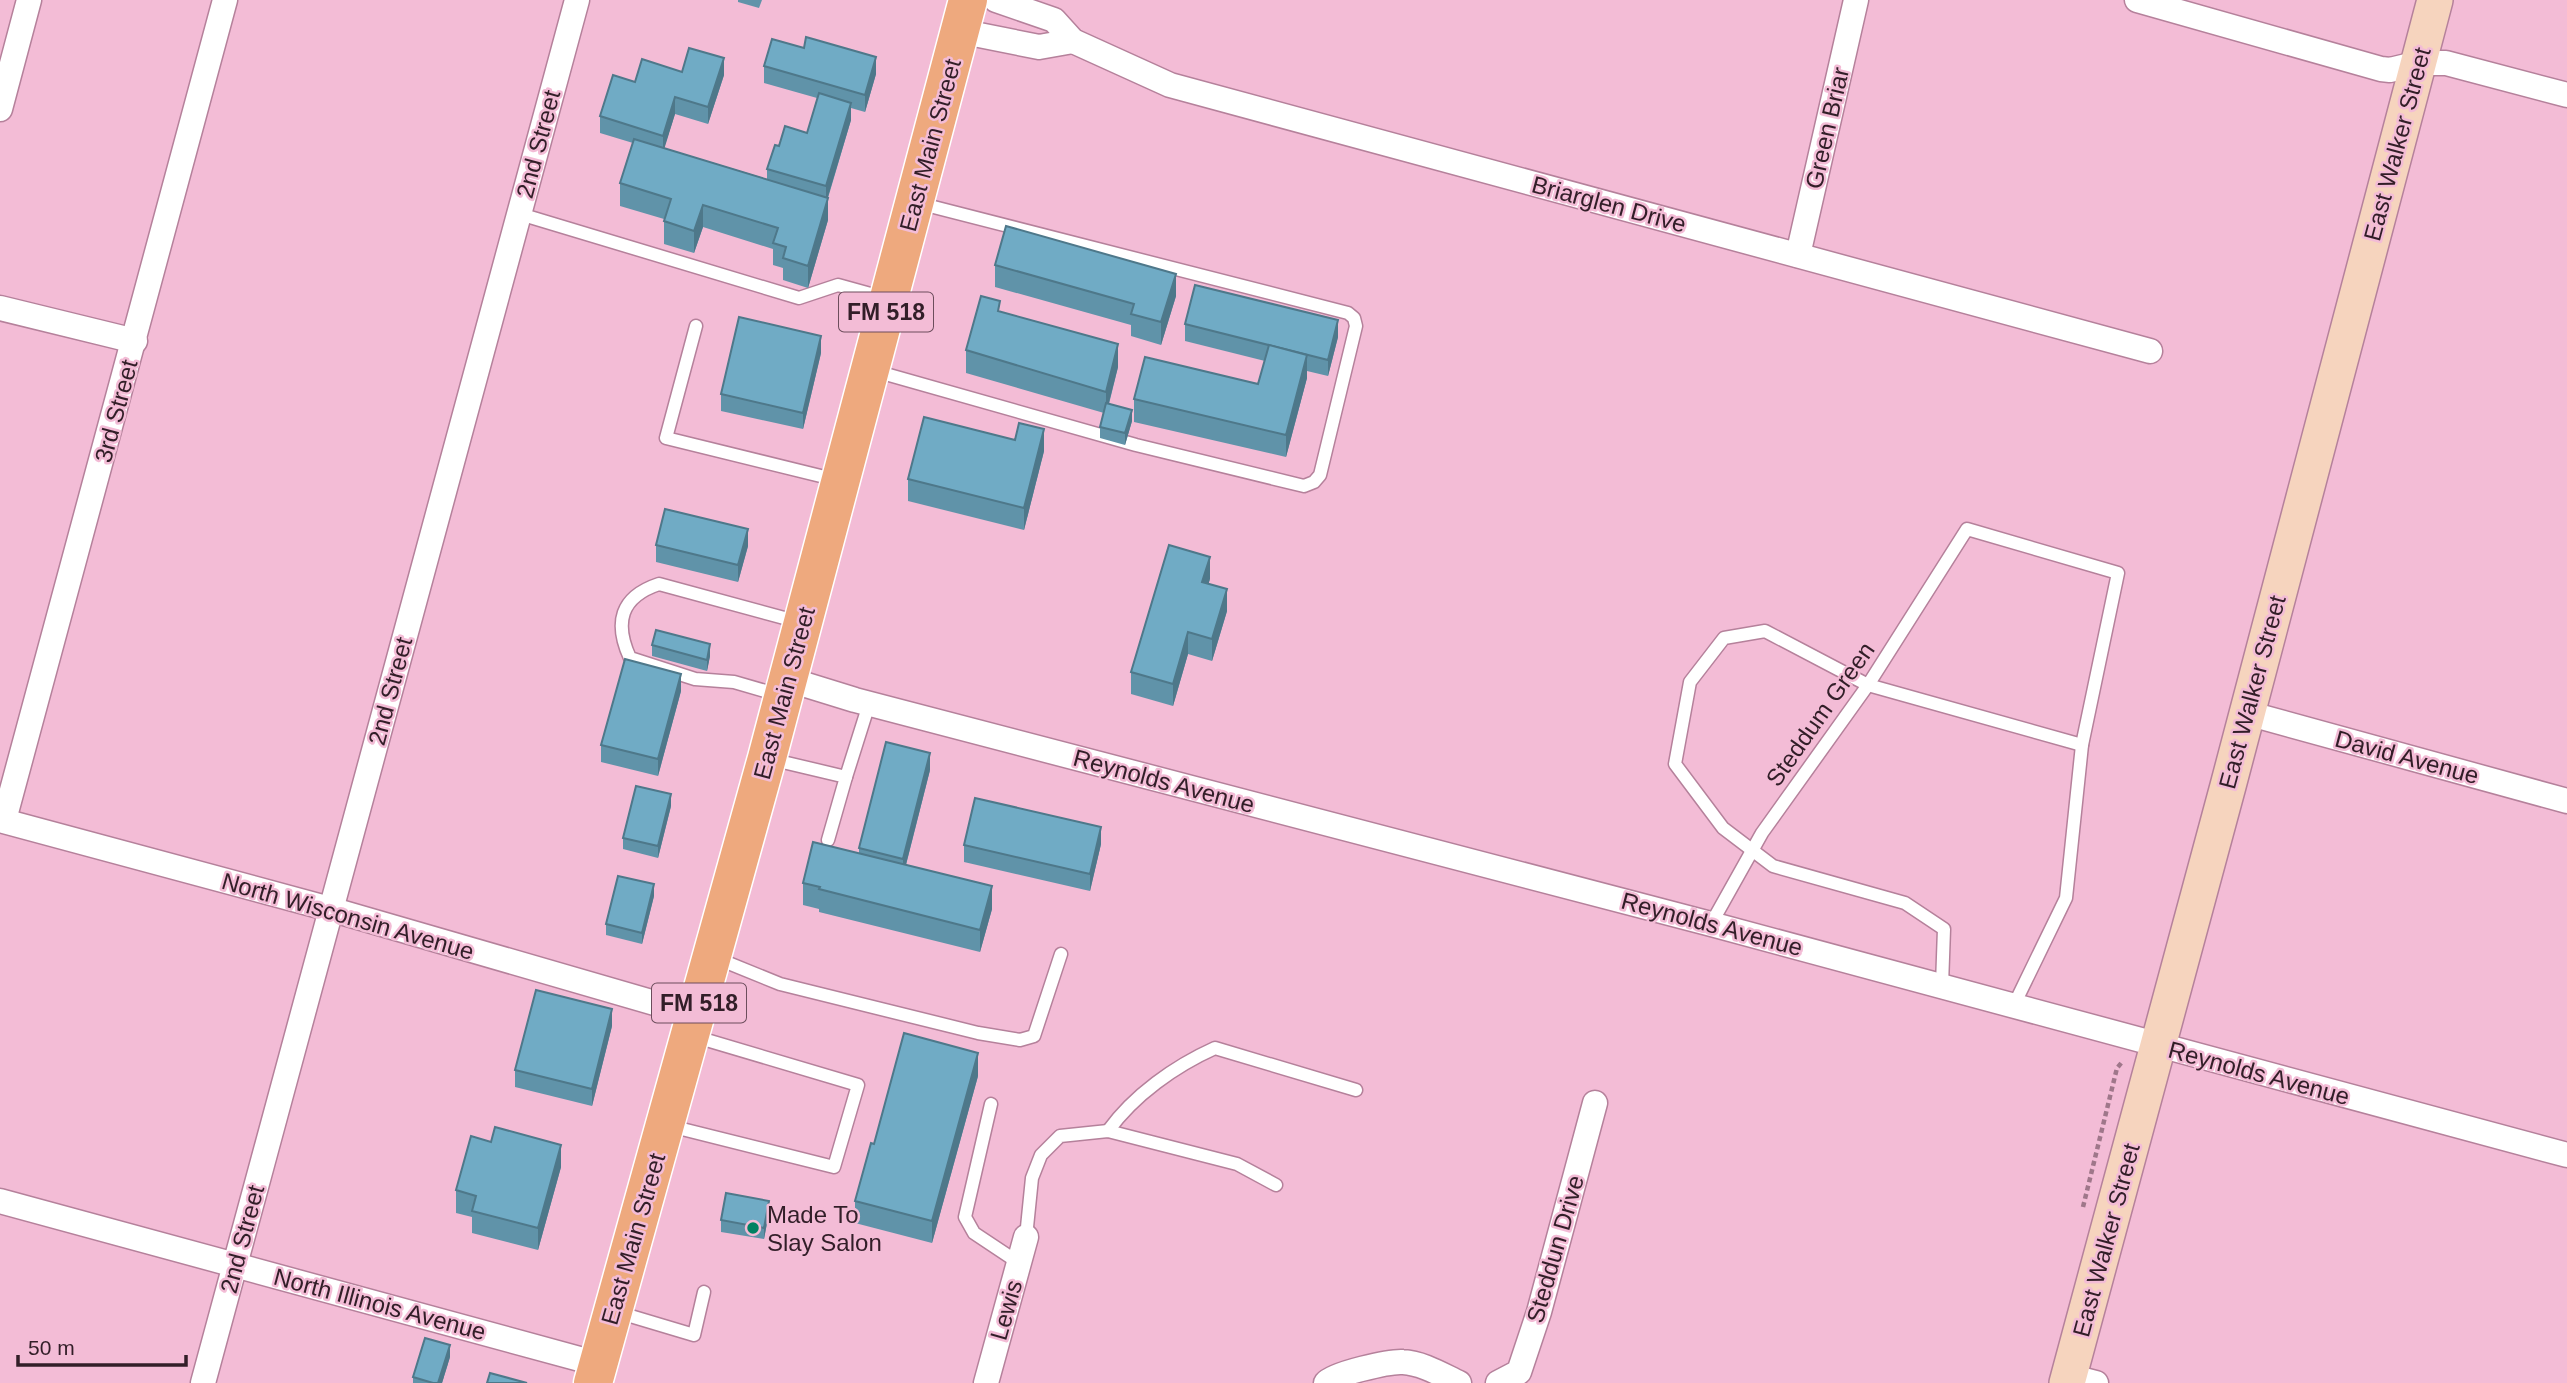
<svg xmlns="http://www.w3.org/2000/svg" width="2567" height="1383" font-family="Helvetica,sans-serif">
<rect width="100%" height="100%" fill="#f3bcd6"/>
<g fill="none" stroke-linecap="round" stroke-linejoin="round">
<g stroke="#b5819b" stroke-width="15">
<g id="lane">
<polyline points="520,214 799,298 838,285 885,298"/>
<polyline points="696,326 666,438 837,480"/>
<polyline points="875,371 1136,445 1304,486 1314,482 1320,475 1356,326 1354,318 1348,313 918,203"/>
<path d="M779,695L734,682L695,679L630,658C614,623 620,597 659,584L799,622"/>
<polyline points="770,759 846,777 828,840"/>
<polyline points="846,777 869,704"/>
<polyline points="1711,924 1762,833 1868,685 1967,529 2118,573 2082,745 2066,898 2014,1005"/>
<polyline points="716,958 780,984 978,1033 1020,1040 1034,1036 1061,954"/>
<polyline points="1942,985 1944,929 1905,903 1773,866 1723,828 1675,764 1690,682 1724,638 1765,631 1868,685 2082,745"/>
<polyline points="991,1104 965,1217 974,1233 1019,1263"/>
<polyline points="670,1126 834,1167 858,1085 693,1036"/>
<path d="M1108,1131C1134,1095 1175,1066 1215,1048L1356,1090"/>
<polyline points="1026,1237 1032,1178 1041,1155 1060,1136 1108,1131 1237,1164 1276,1185"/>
<polyline points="617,1312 694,1335 704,1292"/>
</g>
</g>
<g stroke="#b5819b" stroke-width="27">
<g id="street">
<polyline points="996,0 1054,20 1073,41 1170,85 2150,351"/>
<polyline points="2137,0 2381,69 2390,70 2419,63 2446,63 2567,95"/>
<polyline points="959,31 1039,47 1073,41"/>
<polyline points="0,109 29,0"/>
<polyline points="1798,255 1856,0"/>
<polyline points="0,308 135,341"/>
<polyline points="787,679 855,700 1711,924 2567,1155"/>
<polyline points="2247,713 2567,801"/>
<polyline points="0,820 330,909 696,1015"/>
<polyline points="4,820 225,0"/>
<polyline points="0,1201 598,1364"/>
<polyline points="2069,1376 2096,1383"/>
<polyline points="203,1383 577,0"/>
<polyline points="986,1383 1026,1237"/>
<path d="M1326,1383C1333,1374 1390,1361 1403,1362C1422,1363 1442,1375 1459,1383"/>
<polyline points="1498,1383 1519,1372 1539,1312 1595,1103"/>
</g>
</g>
<g stroke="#b5819b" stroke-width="38">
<polyline id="secondary" points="2067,1383 2228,786 2435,0"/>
</g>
<g stroke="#fff" stroke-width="41">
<polyline id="primary" points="593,1383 767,758 968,0"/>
</g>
<polyline stroke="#9f778a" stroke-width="4.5" stroke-dasharray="5 3.5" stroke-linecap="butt" points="2083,1207 2117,1068 2123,1061"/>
<use href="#lane" stroke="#fff" stroke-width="12"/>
<use href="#street" stroke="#fff" stroke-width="24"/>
<use href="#secondary" stroke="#f6d4be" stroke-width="35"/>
<use href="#primary" stroke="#eea97e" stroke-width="38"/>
</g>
<g fill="#6093a9">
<polygon points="738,0 762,0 759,8 738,2"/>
<polygon points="764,66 876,74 865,112 851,108 851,120 828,198 828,220 808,288 783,280 783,268 773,265 773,249 703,227 694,253 664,244 664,219 620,206 620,183 633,143 600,133 600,116 635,82 682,72 724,75 708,124 675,114 664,148 767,179 767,169 779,146 807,133 817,98 764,83"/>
<polygon points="995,265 1176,296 1161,345 1131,336 1131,325 995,287"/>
<polygon points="1000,312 1118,367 1109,404 1132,421 1125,445 1100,438 1100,427 1104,413 966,373 966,350"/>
<polygon points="1185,324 1338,337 1328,376 1307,371 1307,378 1286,457 1134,422 1134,399 1258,384 1265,361 1185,341"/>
<polygon points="821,353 803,429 721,411 721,394"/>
<polygon points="1044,451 1024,530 908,501 908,479"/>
<polygon points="656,545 748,546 738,582 656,562"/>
<polygon points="1210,579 1208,584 1227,611 1212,661 1188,654 1173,706 1131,694 1131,672"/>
<polygon points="652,645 710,656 707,671 652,656"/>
<polygon points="681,691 658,776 601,762 601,745"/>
<polygon points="930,770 906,865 992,909 980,952 819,912 819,909 803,905 803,883 859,853 859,848"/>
<polygon points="671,806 658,858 623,849 623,838"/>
<polygon points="1101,844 1090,891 964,862 964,845"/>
<polygon points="654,896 642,944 606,935 606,924"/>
<polygon points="612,1026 592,1106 515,1087 515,1070"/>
<polygon points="978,1076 932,1243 855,1223 855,1201 874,1144"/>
<polygon points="491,1142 561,1167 538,1250 472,1233 472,1217 456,1213 456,1190"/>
<polygon points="769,1212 764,1239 721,1232 721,1220"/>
<polygon points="450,1357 442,1383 413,1383 413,1377"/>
</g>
<g fill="#4e788a">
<polygon points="876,57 876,74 865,112 865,95"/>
<polygon points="724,58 724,75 708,124 708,107"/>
<polygon points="675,97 675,114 663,153 663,136"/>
<polygon points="851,103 851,120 826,203 826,186"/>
<polygon points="828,198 828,220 808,288 808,266"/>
<polygon points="703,205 703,227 694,253 694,231"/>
<polygon points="1176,274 1176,296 1161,345 1161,322"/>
<polygon points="1338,320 1338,337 1328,376 1328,360"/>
<polygon points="821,336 821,353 803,429 803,413"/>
<polygon points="1118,344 1118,367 1106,414 1106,392"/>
<polygon points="1307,355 1307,378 1286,457 1286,435"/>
<polygon points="1132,410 1132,421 1125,445 1125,433"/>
<polygon points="1044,429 1044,451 1024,530 1024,508"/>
<polygon points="748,529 748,546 738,582 738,565"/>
<polygon points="1210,557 1210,579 1202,604 1202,582"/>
<polygon points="1227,589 1227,611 1212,661 1212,639"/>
<polygon points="1188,632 1188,654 1173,706 1173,684"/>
<polygon points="710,644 710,656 707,671 707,660"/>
<polygon points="681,674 681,691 658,776 658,759"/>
<polygon points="930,753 930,770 903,876 903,859"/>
<polygon points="671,794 671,806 658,858 658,846"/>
<polygon points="1101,827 1101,844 1090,891 1090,874"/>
<polygon points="654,884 654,896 642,944 642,933"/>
<polygon points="992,886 992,909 980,952 980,930"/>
<polygon points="612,1009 612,1026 592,1106 592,1089"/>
<polygon points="978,1053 978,1076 932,1243 932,1221"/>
<polygon points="561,1145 561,1167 538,1250 538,1228"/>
<polygon points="769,1201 769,1212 764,1239 764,1228"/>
<polygon points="450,1345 450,1357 442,1383 438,1383"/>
</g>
<g fill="#70abc5" stroke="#4e788a" stroke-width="2">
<polygon points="806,37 876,57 865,95 764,66 772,39 804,48"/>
<polygon points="689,48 724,58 708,107 675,97 663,136 600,116 613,75 635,82 642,59 682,72"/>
<polygon points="819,93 851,103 826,186 767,169 775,145 779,146 785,126 807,133"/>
<polygon points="634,139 828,198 808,266 783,258 786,247 773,243 778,228 703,205 694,231 664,221 671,199 620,183"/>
<polygon points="1006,226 1176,274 1161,322 1131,314 1134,304 995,265"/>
<polygon points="1195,285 1338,320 1328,360 1185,324"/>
<polygon points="981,296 1000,301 998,311 1118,344 1106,392 966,350"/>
<polygon points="739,317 821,336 803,413 721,394"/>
<polygon points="1269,345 1307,355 1286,435 1134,399 1145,357 1258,384"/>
<polygon points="1106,403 1132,410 1125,433 1100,427"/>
<polygon points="924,417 1015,440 1019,423 1044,429 1024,508 908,479"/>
<polygon points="665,509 748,529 738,565 656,545"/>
<polygon points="1169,545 1210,557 1202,582 1227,589 1212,639 1188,632 1173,684 1131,672"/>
<polygon points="656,630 710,644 707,660 652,645"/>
<polygon points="625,659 681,674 658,759 601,745"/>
<polygon points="886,742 930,753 903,859 859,848"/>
<polygon points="636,786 671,794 658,846 623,838"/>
<polygon points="975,798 1101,827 1090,874 964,845"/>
<polygon points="813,842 992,886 980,930 819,889 820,887 803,883"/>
<polygon points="618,876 654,884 642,933 606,924"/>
<polygon points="536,990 612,1009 592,1089 515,1070"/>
<polygon points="904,1033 978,1053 932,1221 855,1201 871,1143 874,1144"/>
<polygon points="495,1127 561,1145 538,1228 472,1211 476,1196 456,1190 471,1136 491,1142"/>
<polygon points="726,1193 769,1201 764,1228 721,1220"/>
<polygon points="425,1338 450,1345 438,1383 433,1383 413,1377"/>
<polygon points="490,1373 527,1383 487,1383"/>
</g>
<circle fill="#018162" stroke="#f3bcd6" stroke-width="2.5" cx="753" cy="1228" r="7"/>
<g text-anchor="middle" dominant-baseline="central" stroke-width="5" stroke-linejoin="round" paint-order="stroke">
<g fill="#f3bcd6" stroke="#6c4d5c" stroke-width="2">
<rect x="839" y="292.5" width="94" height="39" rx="5"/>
<rect x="652" y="983.5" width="94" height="39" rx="5"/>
</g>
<g font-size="23" font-weight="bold" fill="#321e28">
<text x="886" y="312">FM 518</text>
<text x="699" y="1003">FM 518</text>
</g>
<g font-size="24" fill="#321e28" stroke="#f3bcd6">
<text transform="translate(1827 128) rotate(-77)">Green Briar</text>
<text transform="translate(538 144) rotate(-75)">2nd Street</text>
<text transform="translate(2397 144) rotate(-75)">East Walker Street</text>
<text transform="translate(930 145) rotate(-75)">East Main Street</text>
<text transform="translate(1609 204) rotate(15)">Briarglen Drive</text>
<text transform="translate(116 411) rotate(-75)">3rd Street</text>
<text transform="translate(390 691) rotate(-75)">2nd Street</text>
<text transform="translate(2252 692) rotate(-75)">East Walker Street</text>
<text transform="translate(784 693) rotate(-75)">East Main Street</text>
<text transform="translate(1820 714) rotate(-55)">Steddum Green</text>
<text transform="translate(2407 757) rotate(15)">David Avenue</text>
<text transform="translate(1164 781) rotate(15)">Reynolds Avenue</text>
<text transform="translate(348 916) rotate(16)">North Wisconsin Avenue</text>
<text transform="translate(1712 924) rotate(15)">Reynolds Avenue</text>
<text transform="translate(2259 1073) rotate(15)">Reynolds Avenue</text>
<text transform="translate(242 1239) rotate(-75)">2nd Street</text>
<text transform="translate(633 1239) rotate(-74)">East Main Street</text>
<text transform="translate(2106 1240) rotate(-75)">East Walker Street</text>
<text transform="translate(1555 1249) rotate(-74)">Steddun Drive</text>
<text transform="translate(380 1304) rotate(15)">North Illinois Avenue</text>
<text transform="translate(1006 1310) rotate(-74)">Lewis</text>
</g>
<g font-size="24" fill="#321e28" stroke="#f3bcd6" text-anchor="start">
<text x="767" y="1214">Made To<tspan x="767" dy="28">Slay Salon</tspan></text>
</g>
</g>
<path d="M18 1355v10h168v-10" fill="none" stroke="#321e28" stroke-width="3.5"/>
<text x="28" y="1355" font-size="21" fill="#321e28" stroke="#f3bcd6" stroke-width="5" paint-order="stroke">50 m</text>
</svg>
